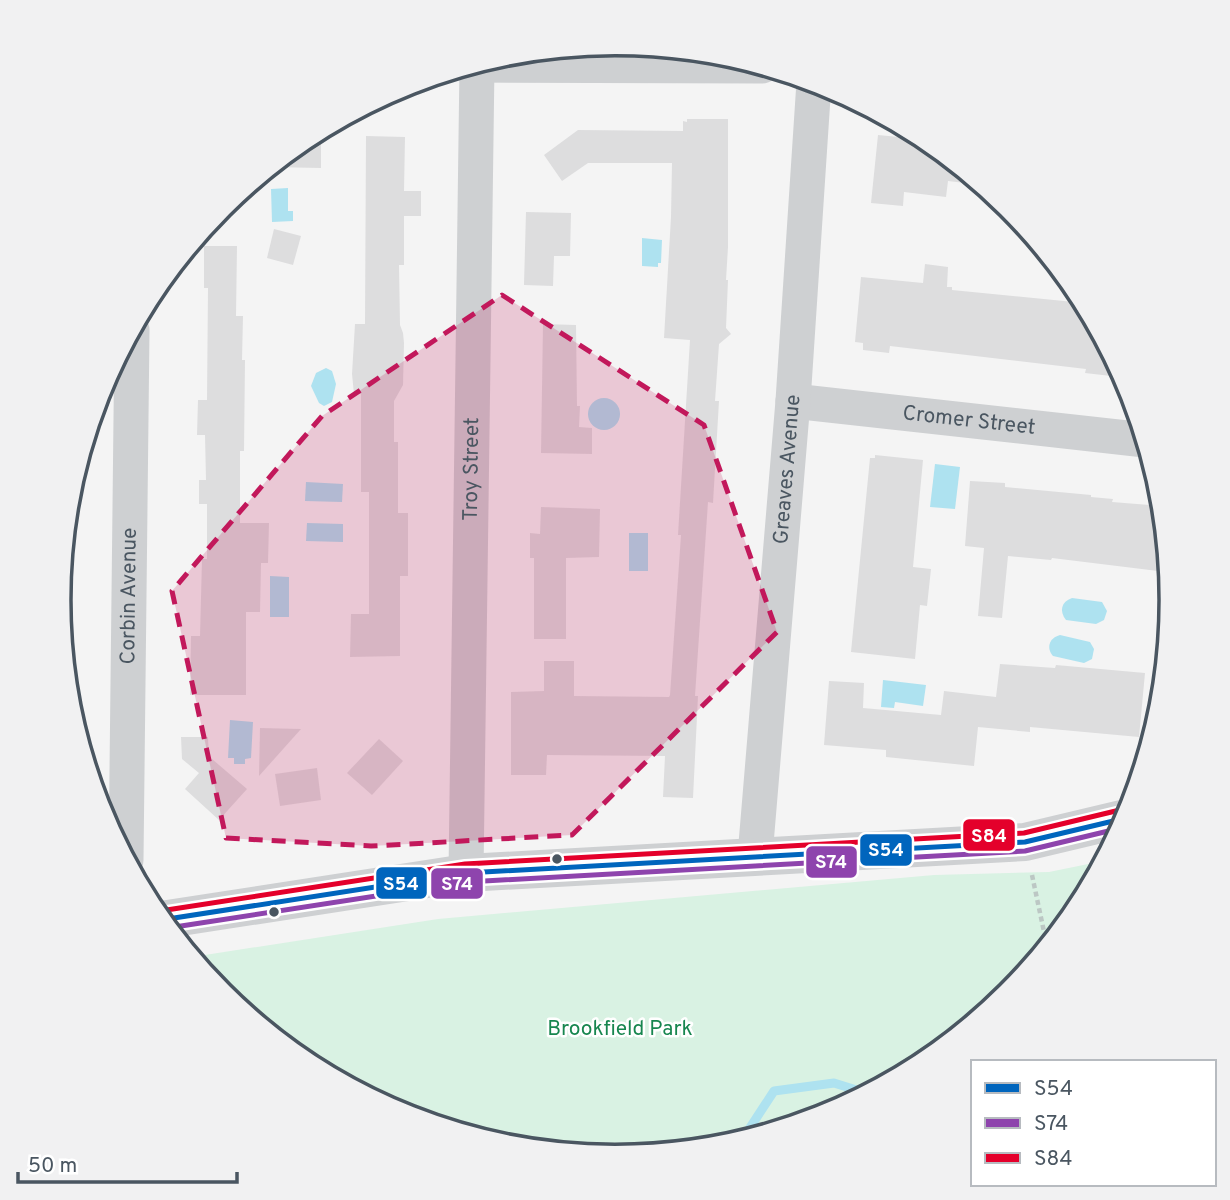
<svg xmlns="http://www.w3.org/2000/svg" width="1230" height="1200" font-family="Overpass,sans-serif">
<rect width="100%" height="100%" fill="#f4f4f4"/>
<polygon fill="#d9f2e3" points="1103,861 1077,909 1008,994 924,1063 827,1114 723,1146 615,1156 506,1145 402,1114 306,1062 221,993 192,957 438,919 934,875 1049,872"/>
<g fill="#aee2f0">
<polygon points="288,188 288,211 293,211 293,221 272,222 271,189"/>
<polygon points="642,238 662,240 661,263 658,263 658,267 642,266"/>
<polygon points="326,368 332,371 336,384 332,402 324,406 319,403 311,386 316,373"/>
<circle cx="604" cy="414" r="16"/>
<polygon points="935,464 960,467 955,509 930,507"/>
<polygon points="306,482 343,484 342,502 305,501"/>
<polygon points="307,523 343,524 343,542 306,541"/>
<rect x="629" y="533" width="19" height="38"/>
<polygon points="270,576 289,577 289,617 270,617"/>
<path d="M1072,598L1102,602L1107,611L1104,620L1096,624L1066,620C1059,611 1061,602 1072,598Z"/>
<path d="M1060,635L1090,642L1094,649L1092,659L1084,663L1053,656C1046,648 1049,638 1060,635Z"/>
<polygon points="883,680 926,685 923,706 895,702 894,708 881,707"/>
<polygon points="230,720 253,722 251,758 245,759 245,764 234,764 234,758 228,758"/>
</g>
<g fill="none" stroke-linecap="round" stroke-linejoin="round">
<polyline stroke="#aee2f0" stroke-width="9" points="742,1140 774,1091 834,1083 866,1093"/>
</g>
<g fill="#ddddde">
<polygon points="687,119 728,119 728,247 726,280 728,280 726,328 731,334 719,344 715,401 719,401 713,503 708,502 695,696 698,696 693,798 663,797 665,756 547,755 546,775 511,775 511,692 544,691 544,661 574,661 574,696 669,697 670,695 681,535 678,535 690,340 664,338 671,217 672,163 588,163 562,181 544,155 578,130 683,131 683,121 687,122"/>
<polygon points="321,129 321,168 270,167 306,137"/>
<polygon points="878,135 909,138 909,144 936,148 982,185 948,181 946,197 904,192 903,206 871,203"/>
<polygon points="366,136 405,137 404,191 421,191 421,216 404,216 404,265 399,265 400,325 403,333 404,343 403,385 394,401 394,442 398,442 398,513 408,513 408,576 400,576 400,656 350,657 351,614 369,614 369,492 361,492 361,394 354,394 352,374 355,324 365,324"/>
<polygon points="526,212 571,213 570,256 554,256 553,286 524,285"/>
<polygon points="274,229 301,236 293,265 267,258"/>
<polygon points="204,246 237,246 236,316 243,316 242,360 245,360 244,451 240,451 240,523 269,523 268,563 261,563 260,612 246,612 246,695 190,695 191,636 200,636 202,559 207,559 207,504 199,504 199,480 206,480 205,435 197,435 198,400 207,400 208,288 204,288"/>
<polygon points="925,264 948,267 947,287 952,287 952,290 1084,303 1113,357 1111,376 1085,373 1086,369 890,346 889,353 863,350 863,343 855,342 861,277 923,283"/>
<polygon points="543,324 576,325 577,406 580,406 579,427 592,428 592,454 541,453"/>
<polygon points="875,455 923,460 913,567 931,569 927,606 920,605 915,659 851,652 870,458 875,458"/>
<polygon points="970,481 1005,483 1005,487 1091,495 1091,497 1113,499 1112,502 1162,506 1158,571 1052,558 1051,560 1008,556 1002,618 978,616 984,548 965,546"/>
<polygon points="541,507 600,509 599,557 566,558 566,639 534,639 534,558 530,558 530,533 540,534"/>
<polygon points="1000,664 1055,668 1056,665 1145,673 1139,737 1030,727 1030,732 978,727 974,766 886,757 886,750 824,745 829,681 864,683 863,708 941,715 944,691 996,697"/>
<polygon points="260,728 301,729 259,776"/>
<polygon points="181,737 208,737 209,762 212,759 247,789 219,820 185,789 199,773 182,759"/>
<polygon points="379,739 403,761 372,795 347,773"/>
<polygon points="317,768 321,800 280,806 275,774"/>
</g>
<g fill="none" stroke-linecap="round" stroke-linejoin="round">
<polyline stroke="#bcc7c4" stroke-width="4.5" stroke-dasharray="5 3.5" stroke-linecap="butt" points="1032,875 1047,946"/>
<g stroke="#ced0d2" stroke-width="35">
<polyline points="471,65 762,66"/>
<path id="s1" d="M793,401L1145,440"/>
<path id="s2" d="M755,856L793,401L814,82"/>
<path id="s3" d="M126,860L132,330"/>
<path id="s4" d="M466,873L477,65"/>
</g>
<polyline stroke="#ced0d2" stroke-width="38" points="161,920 466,873 1025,842 1126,818"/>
<g stroke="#fff" stroke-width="10">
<polyline id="bus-1" points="161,920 466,873 1025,842 1126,818"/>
</g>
<g stroke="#fff" stroke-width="10">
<polyline id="bus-2" points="168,928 467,882 1025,851 1121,828"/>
</g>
<g stroke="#fff" stroke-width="10">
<polyline id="bus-3" points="160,911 465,864 1024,833 1124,809"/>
</g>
<use href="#bus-1" stroke="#0065bd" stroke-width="5"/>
<use href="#bus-2" stroke="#8e44ad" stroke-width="5"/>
<use href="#bus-3" stroke="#e4002b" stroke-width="5"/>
</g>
<path fill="#c2185b" fill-opacity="0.2" stroke="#c2185b" stroke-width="5" stroke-dasharray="14 9" stroke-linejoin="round" d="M502,295L704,425L777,632L572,835L371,846L226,838L172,591L322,416Z"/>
<g fill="#4a5661" stroke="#fff" stroke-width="2.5">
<circle cx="557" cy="859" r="6"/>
<circle cx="274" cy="912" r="6"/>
</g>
<g text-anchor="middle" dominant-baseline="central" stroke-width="5" stroke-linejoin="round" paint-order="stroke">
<g font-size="21" fill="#4a5661" stroke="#fff">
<text stroke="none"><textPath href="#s1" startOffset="177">Cromer Street</textPath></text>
<text stroke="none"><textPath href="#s4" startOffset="404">Troy Street</textPath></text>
<text stroke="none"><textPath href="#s2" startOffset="388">Greaves Avenue</textPath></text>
<text stroke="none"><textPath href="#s3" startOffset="264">Corbin Avenue</textPath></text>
</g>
<g font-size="21" fill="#17864f" stroke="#fff">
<text x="620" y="1029">Brookfield Park</text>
</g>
</g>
<path d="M0 0H1230V1200H0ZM71 600a544 544 0 1 1 1088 0a544 544 0 1 1-1088 0Z" fill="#f1f1f2" fill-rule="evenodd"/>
<path fill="none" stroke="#4a5661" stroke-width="3.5" d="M71 600a544 544 0 1 1 1088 0a544 544 0 1 1-1088 0Z"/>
<g stroke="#fff" stroke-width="2.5">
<rect x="962" y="818" width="54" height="34" rx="7" fill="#e4002b"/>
<rect x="859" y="833" width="54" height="34" rx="7" fill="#0065bd"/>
<rect x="805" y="845" width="53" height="34" rx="7" fill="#8e44ad"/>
<rect x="375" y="866" width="53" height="34" rx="7" fill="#0065bd"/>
<rect x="430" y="867" width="54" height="33" rx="7" fill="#8e44ad"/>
</g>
<g font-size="19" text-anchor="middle" font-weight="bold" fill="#fff">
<text x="989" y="842">S84</text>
<text x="886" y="856">S54</text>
<text x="831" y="868">S74</text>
<text x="401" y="890">S54</text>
<text x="457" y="890">S74</text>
</g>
<rect x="971" y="1060" width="245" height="126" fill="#ffffff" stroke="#b7bbc0" stroke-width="2"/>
<rect x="985" y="1083" width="35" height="10" fill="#0065bd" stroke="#b7bbc0" stroke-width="2"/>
<text x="1034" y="1095" font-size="21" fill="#4a5661">S54</text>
<rect x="985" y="1118" width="35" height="10" fill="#8e44ad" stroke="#b7bbc0" stroke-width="2"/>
<text x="1034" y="1130" font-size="21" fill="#4a5661">S74</text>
<rect x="985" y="1153" width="35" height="10" fill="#e4002b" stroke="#b7bbc0" stroke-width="2"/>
<text x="1034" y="1165" font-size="21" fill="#4a5661">S84</text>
<path d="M18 1172v10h219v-10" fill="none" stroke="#4a5661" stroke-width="3.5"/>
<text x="28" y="1172" font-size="21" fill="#4a5661" stroke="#ffffff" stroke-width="5" paint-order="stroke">50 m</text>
</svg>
